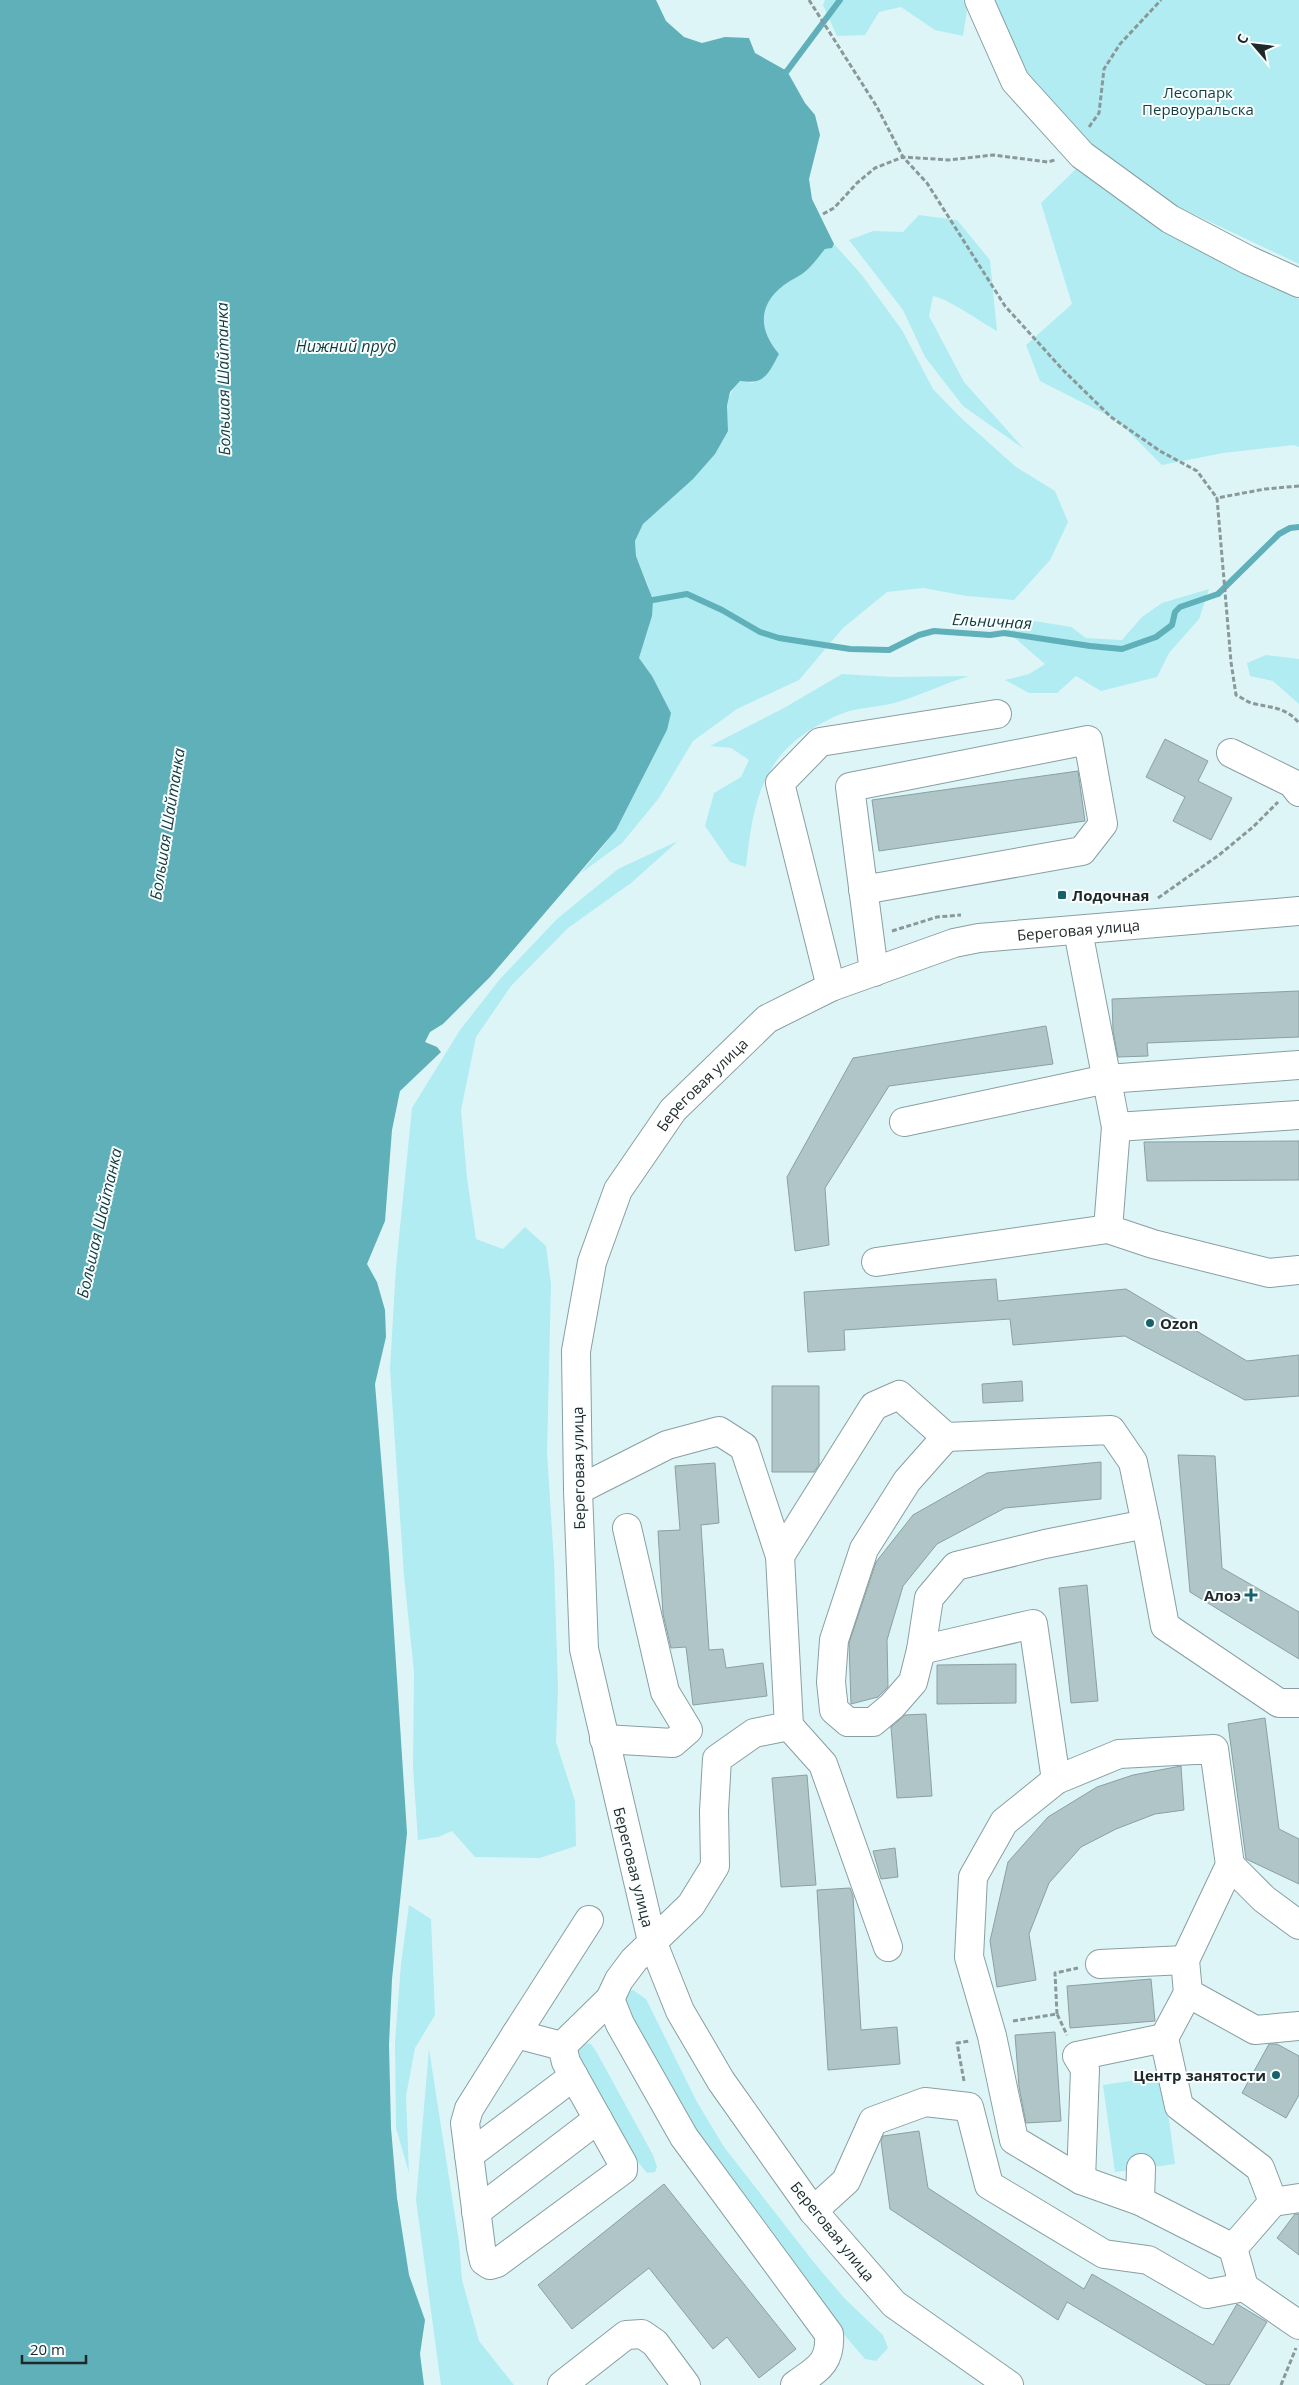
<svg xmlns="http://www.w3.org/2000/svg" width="1299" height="2385" font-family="'Open Sans',sans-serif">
<rect width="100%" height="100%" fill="#def5f7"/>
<g fill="#b0ecf2">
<polygon points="825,0 963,0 967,10 963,36 935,30 901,7 879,12 865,35 837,36 823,5"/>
<polygon points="990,0 1299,0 1299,264 1162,199 1075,133 1014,58"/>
<polygon points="1079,166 1299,299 1299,447 1294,445 1223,453 1162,465 1117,420 1040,381 1026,345 1072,304 1041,203"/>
<path d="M919,215L957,220L990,260L997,331C979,321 951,300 933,296L929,316L964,382L1024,449L963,406L925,357L903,310L849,240L873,231L903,232Z"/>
<path d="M834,244L861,274L902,330L933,389L960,417L1016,467L1055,491L1068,522L1050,560L1014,600L967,596L923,588L887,592L843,628L799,680L737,709L693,741L659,798L622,843L581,873L616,830L667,730L652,676L639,658L652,616L648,585L636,556L635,541L643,524L728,431C727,409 724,397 740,381L753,383L779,354C758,329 758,305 784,285C792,279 801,276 807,270C814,264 819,256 825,249L832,248Z"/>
<polygon points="1209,589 1199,619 1169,653 1157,677 1101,691 1076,676 1057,693 1029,693 1005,680 1029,674 1045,664 994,620 1034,621 1071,627 1086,638 1122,640 1142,617 1162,603"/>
<polygon points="1266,655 1299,659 1299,704 1273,681 1250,676 1247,663"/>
<path d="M842,674L893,677L969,676C943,684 919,696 894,703C877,708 857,707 841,714C765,746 754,792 746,867L730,862L705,826L714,793L741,777L749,760L731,748L710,746L784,708Z"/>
<polygon points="678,841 631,883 568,928 511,986 476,1037 461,1110 467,1178 476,1239 503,1249 525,1227 546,1246 551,1284 547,1453 554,1561 558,1688 556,1742 575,1801 576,1846 540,1858 475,1857 452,1831 438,1837 418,1840 413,1768 414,1672 404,1576 390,1369 396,1267 412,1108 460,1030 500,979 557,919 618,869"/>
<polygon points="409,1905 431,1919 435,2015 415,2048 406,2096 409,2173 396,2128 395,2042 401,1964"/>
<polygon points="633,1990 646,1999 697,2102 724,2147 816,2265 845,2299 883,2335 888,2348 876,2361 865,2359 803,2287 689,2133 623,2008 626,1993"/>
<polygon points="584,2043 591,2044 597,2053 653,2155 657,2167 655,2172 647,2173 634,2157 578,2056 579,2047"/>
<polygon points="429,2049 459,2242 462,2280 479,2341 514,2385 441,2385 416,2200"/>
<polygon points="1163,2076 1175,2164 1115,2172 1103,2085"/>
</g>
<path fill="#5fb0b9" d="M0,0H656L666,21L684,37L702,43L725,37L749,38L755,53L787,71L805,103L815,115L820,135L809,179L812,199L834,244L832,248L825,249C819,256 814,264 807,270C801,276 792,279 784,285C758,305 758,329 779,354C768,374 765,385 740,381L730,392L727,406L728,431L715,454L693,479L643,524L635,541L636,556L653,600L652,616L639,658L652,676L671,713L667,730L616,830L490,977L443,1024L430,1032L425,1042L437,1047L441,1052L400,1091L392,1130L385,1221L367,1264L377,1282L385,1310L386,1337L375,1384L389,1555L407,1833L392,1979L389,2045L391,2128L397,2198L409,2275L425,2320L420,2354L424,2385H0Z"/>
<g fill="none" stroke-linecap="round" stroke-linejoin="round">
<g stroke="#5fb0b9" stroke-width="6">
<polyline points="781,75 787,71 840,0"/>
<polyline points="653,600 687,594 722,610 760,632 779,638 850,649 889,650 919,635 934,631 990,635 1004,633 1090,646 1122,649 1156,637 1172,625 1175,612 1180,607 1218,594 1279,534 1290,528 1299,527"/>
</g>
</g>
<g fill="#afc5c8" stroke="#8aa0a2">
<polygon points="1165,739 1208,761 1198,781 1232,798 1211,840 1173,821 1185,797 1146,777"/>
<polygon points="1078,771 1085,821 879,851 872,800"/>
<polygon points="1299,991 1299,1037 1147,1043 1148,1056 1118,1057 1113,1031 1112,999"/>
<polygon points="1046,1026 1053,1064 889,1086 825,1188 829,1245 795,1251 787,1177 853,1058"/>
<polygon points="1299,1141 1299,1180 1147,1181 1144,1142"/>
<polygon points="996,1279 998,1301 1126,1289 1247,1361 1299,1355 1299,1396 1245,1400 1125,1336 1013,1345 1010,1319 844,1330 845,1350 808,1352 804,1292"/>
<polygon points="1022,1381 1023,1401 983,1403 982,1384"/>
<polygon points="772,1386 819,1386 819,1465 814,1472 772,1472"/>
<polygon points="1178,1455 1215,1456 1222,1568 1299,1612 1299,1659 1190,1592"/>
<polygon points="1101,1462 1101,1499 1005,1508 937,1544 903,1586 887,1640 888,1687 878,1697 851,1704 849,1643 876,1562 913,1515 987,1473"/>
<polygon points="715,1463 719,1523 701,1525 709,1650 723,1649 726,1668 763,1663 767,1696 693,1705 686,1647 671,1648 663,1614 658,1531 680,1530 675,1466"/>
<polygon points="1087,1585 1098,1701 1071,1703 1059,1588"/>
<polygon points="1016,1664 1016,1703 937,1704 937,1665"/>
<polygon points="926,1714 932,1796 897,1798 891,1727 905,1715"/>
<polygon points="1265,1718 1279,1829 1299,1839 1299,1884 1246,1859 1228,1724"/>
<polygon points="1181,1766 1184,1810 1155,1814 1116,1829 1081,1847 1049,1883 1029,1934 1036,1980 997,1987 990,1941 1008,1862 1048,1817 1097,1787 1133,1775"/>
<polygon points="807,1775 816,1885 781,1887 772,1778"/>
<polygon points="895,1848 898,1877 881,1879 873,1851"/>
<polygon points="850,1888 853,1896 861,2030 897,2027 900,2064 828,2070 817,1890"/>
<polygon points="1151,1979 1155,2021 1070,2028 1067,1986"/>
<polygon points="1055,2032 1061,2121 1026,2123 1019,2087 1015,2035"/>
<polygon points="1269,2044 1277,2044 1299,2056 1299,2095 1286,2118 1242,2093"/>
<polygon points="919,2131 928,2188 1084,2289 1092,2274 1213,2345 1237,2304 1267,2322 1229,2385 1207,2385 1067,2302 1058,2320 890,2209 881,2141 883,2136"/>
<polygon points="664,2184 796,2349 759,2378 727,2337 713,2349 649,2268 572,2329 538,2285"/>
<polygon points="1295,2214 1299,2214 1299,2255 1277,2238"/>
</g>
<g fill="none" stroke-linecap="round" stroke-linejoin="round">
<g stroke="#899fa1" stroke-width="30">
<g id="minor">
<polyline points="979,0 1015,81 1082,155 1170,219 1248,260 1299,283"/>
<polyline points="1231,753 1292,783 1299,792"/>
<polyline points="863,890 1082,851 1103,824 1088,740 850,787 874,972"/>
<polyline points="1078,931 1116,1127 1299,1115"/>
<polyline points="831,987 780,783 820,742 997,714"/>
<polyline points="904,1122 1107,1079 1299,1065"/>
<polyline points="1108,1229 1116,1127"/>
<polyline points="876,1262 1108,1229 1153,1244 1269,1273 1299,1270"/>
<polyline points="578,1490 667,1445 719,1431 744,1447 780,1556"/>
<polyline points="1146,1524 1165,1626 1279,1703 1299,1703"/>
<polyline points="921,1650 913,1682 892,1706 873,1722 848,1722 834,1710 831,1682 834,1640 864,1549 907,1481 946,1437"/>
<polyline points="789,1726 823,1764 888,1947"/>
<polyline points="604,1739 673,1743 688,1730 665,1692 627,1528"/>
<polyline points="1230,1865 1264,1899 1299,1925"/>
<polyline points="1100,1964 1185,1960"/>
<polyline points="1188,1993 1255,2030 1299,2026"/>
<path d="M610,1999L620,2024L684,2137L829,2334C831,2364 817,2369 795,2385"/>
<polyline points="516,2034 469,2109 465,2123 481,2248 484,2261 490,2265 497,2263 623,2170 623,2164 566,2062 562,2046 610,1999 619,1980 634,1960 691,1905 715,1866 714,1811 717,1759 754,1733 789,1726 780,1556 874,1406 899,1395 946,1437 1111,1430 1133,1462 1146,1524 1045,1544 956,1566 929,1598 921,1650 1033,1624 1056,1780"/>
<polyline points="562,2046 516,2034 589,1920"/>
<polyline points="469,2155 574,2076"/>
<polyline points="1081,2180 1085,2069 1077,2056 1164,2038"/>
<polyline points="1140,2201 1141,2168"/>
<polyline points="1273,2202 1299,2198"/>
<polyline points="813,2211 846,2181 873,2121 925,2102 969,2107 989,2185 1104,2254 1148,2260 1207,2294 1244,2287"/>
<polyline points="476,2212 598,2119"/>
<polyline points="1233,2248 1273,2202 1260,2168 1179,2106 1164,2038 1188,1993 1185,1960 1230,1865 1214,1749 1119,1754 1056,1780 1004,1822 973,1877 969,1957 992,2036 1014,2140 1081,2180 1140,2201 1233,2248 1244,2287 1299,2325"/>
<polyline points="562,2385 626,2335 642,2334 655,2343 686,2385"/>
</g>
</g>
<g stroke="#899fa1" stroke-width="30">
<g id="major">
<path id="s1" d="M1009,2385L894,2304L813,2211L721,2081L680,2011L652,1941L584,1649L578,1490L576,1351L592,1262L618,1190L673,1110L767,1019L831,987L954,943L979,938L1299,911"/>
</g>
</g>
<g stroke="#89999a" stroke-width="3" stroke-dasharray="5 2.5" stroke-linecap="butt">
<polyline points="809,0 877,107 903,157 927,183 1005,306 1063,370 1111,417 1160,451 1197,471 1217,498"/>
<polyline points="1089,127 1099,113 1104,69 1120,44 1161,0"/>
<polyline points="823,214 834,208 857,183 875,168 903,157 949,160 993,155 1048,162 1055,160"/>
<path d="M1299,486L1265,489L1217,498L1231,662L1236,695C1241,697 1246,701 1251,703C1270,708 1285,706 1299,723"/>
<polyline points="1158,898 1219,855 1253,827 1278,802"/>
<polyline points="892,931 937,917 961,915"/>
<polyline points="1057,2014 1055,1973 1078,1968"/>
<polyline points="1013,2021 1057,2014 1067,2035"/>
<polyline points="964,2081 957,2043 970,2041"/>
<polyline points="1281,2385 1296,2348"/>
</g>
<use href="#minor" stroke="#fff" stroke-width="28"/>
<use href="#major" stroke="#fff" stroke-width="28"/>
</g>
<g fill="#15636a" stroke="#f9fefe" stroke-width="2">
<rect x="1057" y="890" width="10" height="10" rx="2.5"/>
<circle cx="1150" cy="1323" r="5"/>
<path d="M1248.5 1587.5h5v5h5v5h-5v5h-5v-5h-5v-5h5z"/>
<circle cx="1276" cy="2075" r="5"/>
</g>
<g text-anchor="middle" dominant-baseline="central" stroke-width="4" stroke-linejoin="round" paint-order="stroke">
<g font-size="15" fill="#163e41" stroke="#f9fefe">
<text x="1198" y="92">Лесопарк<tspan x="1198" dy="17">Первоуральска</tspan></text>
</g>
<g font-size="15" font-weight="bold" fill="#1f2728" stroke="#f9fefe" text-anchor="start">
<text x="1072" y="895">Лодочная</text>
<text x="1160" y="1323">Ozon</text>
<text x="1241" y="1595" text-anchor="end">Алоэ</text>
<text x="1266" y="2075" text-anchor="end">Центр занятости</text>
</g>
<g font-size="15" fill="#1f2728" stroke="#f9fefe">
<text stroke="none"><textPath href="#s1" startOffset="1900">Береговая улица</textPath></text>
<text stroke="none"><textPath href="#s1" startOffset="1480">Береговая улица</textPath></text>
<text transform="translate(578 1468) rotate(-91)">Береговая улица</text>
<text transform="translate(634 1867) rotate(76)">Береговая улица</text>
<text transform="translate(833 2231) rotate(51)">Береговая улица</text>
</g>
<g font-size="16" font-style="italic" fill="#133b3e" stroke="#f9fefe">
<text x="346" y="346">Нижний пруд</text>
<text transform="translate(223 379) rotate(-91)">Большая Шайтанка</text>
<text transform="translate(992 621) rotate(3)">Ельничная</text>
<text transform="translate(167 824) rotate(-81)">Большая Шайтанка</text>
<text transform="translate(99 1223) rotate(-77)">Большая Шайтанка</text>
</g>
</g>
<g transform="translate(1254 45) rotate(298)" stroke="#f9fefe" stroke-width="4" paint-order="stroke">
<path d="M0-4L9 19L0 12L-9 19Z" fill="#1f2728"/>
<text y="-8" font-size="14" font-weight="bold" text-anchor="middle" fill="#1f2728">С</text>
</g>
<path d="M22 2355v8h64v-8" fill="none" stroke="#1f2728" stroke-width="2.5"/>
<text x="30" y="2355" font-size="15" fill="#1f2728" stroke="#f9fefe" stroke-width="4" paint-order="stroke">20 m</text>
</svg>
